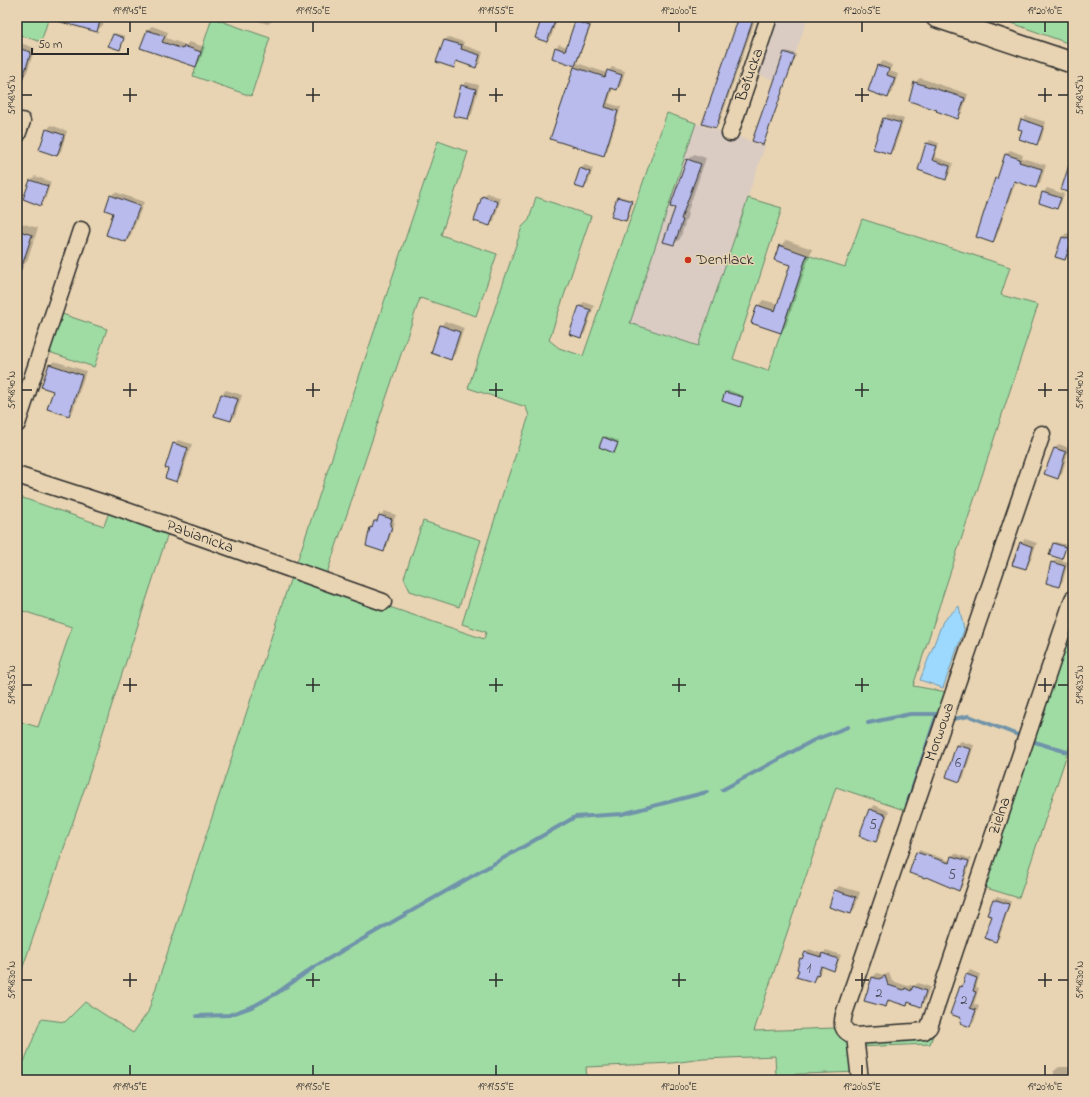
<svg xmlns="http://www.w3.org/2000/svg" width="1090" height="1097" font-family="'Indie Flower',sans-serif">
<rect width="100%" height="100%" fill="#e8d4b2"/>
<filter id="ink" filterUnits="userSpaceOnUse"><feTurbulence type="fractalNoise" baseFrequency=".025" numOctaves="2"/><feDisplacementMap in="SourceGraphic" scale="8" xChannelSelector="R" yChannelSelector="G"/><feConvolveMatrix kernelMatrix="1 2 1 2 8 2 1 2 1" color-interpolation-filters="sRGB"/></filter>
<g filter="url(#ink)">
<g fill="#daccc3">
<polygon points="773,17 808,17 785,84 754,73"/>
<polygon points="696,123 765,146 698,346 629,323"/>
</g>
<g fill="#9fdca3" stroke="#658467" fill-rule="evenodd">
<polygon points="17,17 49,17 41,42 17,34"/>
<polygon points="1010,17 1073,17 1073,45 1009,22"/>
<polygon points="212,18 270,38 251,96 193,76"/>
<path d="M667,113L696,123L630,323L698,346L748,198L782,208L733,359L768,371L807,255L845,267L862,219L1010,267L1001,295L1038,305L913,686L947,692L907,811L836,787L754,1031L835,1028L838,1020L844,1030L936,1027L930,1044L856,1047L859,1072L776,1075L775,1056L703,1059L672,1063L586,1067L587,1080H318L317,1076L200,1080H17V1062H24L41,1019L65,1022L85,1002L133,1033L148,1012L292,574L484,639L486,632L462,624L506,483L529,416L526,407L468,388L522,227L529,220L536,197L591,216L549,340L559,348L583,356ZM604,437L618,443L614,453L600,447Z"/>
<polygon points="438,141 468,152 441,235 497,254 476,316 420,298 325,579 295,568"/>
<polygon points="59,313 107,329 94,367 46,351"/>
<polygon points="17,496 104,526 110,509 169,530 84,790 17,984 17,721 38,727 72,627 17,609"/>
<polygon points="423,521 481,540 459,607 410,591 404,578"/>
<polygon points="1073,620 1073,736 1019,898 983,887"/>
</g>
<polygon fill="#9dd9fe" stroke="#6f93aa" points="959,606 964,630 943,688 920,680 943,621"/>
<g fill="#0003">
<polygon points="66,17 105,17 103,25 96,31"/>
<polygon points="244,17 273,17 272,21 268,24"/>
<polygon points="467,17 480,17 477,22 466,19"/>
<polygon points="543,17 558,17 551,37 547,41 536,38"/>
<polygon points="720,17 756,17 719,124 715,127 738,24"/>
<polygon points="579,19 592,23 577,63 607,73 612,67 625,71 621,85 617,89 613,88 608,103 621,107 607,151 604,155 575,67 577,65 553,57 556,48 559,44 567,47 576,22"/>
<polygon points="152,26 168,32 166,38 186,45 189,42 205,47 200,61 196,66 142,48 147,30"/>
<polygon points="115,33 125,36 119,49 113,35"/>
<polygon points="448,37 464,42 463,45 483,52 480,63 476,66 458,60 454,67 438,62 445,40"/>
<polygon points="17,42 35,48 27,72 23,77 17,75"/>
<polygon points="787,51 796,54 764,142 763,144 785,53"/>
<polygon points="883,61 892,65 890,71 898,74 892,93 888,97 878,66"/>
<polygon points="920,78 968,94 962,113 958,118 938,109 910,100 915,82"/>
<polygon points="466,82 479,85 472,114 468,118 462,86"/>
<polygon points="888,114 904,119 894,149 890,153 874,148 884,118"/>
<polygon points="1026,116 1046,122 1041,140 1036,144 1023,130 1022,120"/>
<polygon points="51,125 67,131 61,151 57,155 47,130"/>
<polygon points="930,140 939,143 935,157 953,163 949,175 946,178 920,170 927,144"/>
<polygon points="1010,150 1023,155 1022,158 1046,165 1040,183 1036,187 1016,181 996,238 992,242 996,179 999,176 1006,154"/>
<polygon points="694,154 706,158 687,214 688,214 680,239 674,244 676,208 688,160"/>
<polygon points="585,165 593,168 588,184 584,188 580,169"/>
<polygon points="35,176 51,182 45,200 41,205 31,180"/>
<polygon points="1047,188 1064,194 1061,203 1057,208 1043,193"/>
<polygon points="115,192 144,202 130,237 126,241 114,212 111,196"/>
<polygon points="487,193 501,198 494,221 489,225 483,197"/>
<polygon points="619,196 633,200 628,219 626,220 617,198"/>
<polygon points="17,222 38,228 27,261 21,268 17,267"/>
<polygon points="1067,233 1073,235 1073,244 1069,255 1065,259 1056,256 1062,237"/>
<polygon points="786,240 812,249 786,326 781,332 758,306 763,300 778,304 791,265 780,246"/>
<polygon points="584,302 594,306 585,333 581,337 580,306"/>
<polygon points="445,321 464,328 455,354 451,358 441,326"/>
<polygon points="54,361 86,371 73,411 68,415 54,390 50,365"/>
<polygon points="226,390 242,395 235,416 231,420 222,394"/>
<polygon points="728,390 744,396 740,406 724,400"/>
<polygon points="606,436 619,441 613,452 604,438"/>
<polygon points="178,440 192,444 181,476 177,480 174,444"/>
<polygon points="1059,444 1069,448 1062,474 1058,478 1054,452 1055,448"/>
<polygon points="384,511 396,515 393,522 395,522 387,546 383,550 371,528"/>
<polygon points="1025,539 1037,543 1029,564 1025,568 1021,543"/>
<polygon points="1056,542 1067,545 1062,558 1054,543"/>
<polygon points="1056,559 1068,562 1063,581 1059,586 1052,563"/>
<polygon points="961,741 974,745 964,777 960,781 947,777 957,745"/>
<polygon points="874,805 889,811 880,836 876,841 861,835 870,809"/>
<polygon points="919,850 950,861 952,856 955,853 971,859 962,887 959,889 917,853"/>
<polygon points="839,886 860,892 855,908 851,912 835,890"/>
<polygon points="997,896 1011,901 999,938 996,941 993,916 994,900"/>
<polygon points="809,949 823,954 826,950 841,955 837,966 834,970 823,966 821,972 813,981 800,969 801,959"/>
<polygon points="970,970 980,974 976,987 979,988 974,1004 979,1006 974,1022 970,1026 963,1017 960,986 964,983 967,974"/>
<polygon points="877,973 884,975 889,973 892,981 908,986 910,985 914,986 918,983 930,987 925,1001 920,1006 909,1002 906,1004 891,999 885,1006 866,1000 873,977"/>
<polygon points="1059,1067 1073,1067 1073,1080 1054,1080 1054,1071"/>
</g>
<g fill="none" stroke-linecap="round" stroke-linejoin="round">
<g stroke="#6f93aa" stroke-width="4">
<polyline points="953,719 969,716 1018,735"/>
<polyline points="868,723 910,714 937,714 907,805"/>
<polyline points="1035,742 1073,754"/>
<polyline points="722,790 814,740 848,727"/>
<polyline points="197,1016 229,1015 254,1006 277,993 314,967 575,817 622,814 707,792"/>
</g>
</g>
<g fill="#b8bbec" stroke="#2b2b2b">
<polygon points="55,17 101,17 97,32 54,20"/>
<polygon points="542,17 555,21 547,42 535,38"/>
<polygon points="739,17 754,17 716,128 702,124"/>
<polygon points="575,21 590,26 575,66 552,58 555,47 565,51"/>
<polygon points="147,30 165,36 162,42 183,49 184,46 201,52 196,67 140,48"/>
<polygon points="113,34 124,38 120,50 108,46"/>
<polygon points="444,40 462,45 461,49 480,55 476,68 456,61 454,68 436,62"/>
<polygon points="17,48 31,52 19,90 17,89"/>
<polygon points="784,52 795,56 763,145 752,141 765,104 766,105"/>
<polygon points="877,65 889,69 887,75 895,78 888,98 868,91"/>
<polygon points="574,67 605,77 607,70 622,75 617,90 611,88 605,107 618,111 604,156 550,139"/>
<polygon points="914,82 965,98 958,119 936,111 937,110 909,101"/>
<polygon points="461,85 476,89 468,119 453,116"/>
<polygon points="883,118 901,123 890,154 873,149"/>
<polygon points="1021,119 1043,127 1037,145 1019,139 1022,130 1018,129"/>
<polygon points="46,129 64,135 57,156 39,150"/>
<polygon points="926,143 937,146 932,160 950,166 946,180 918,170"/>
<polygon points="1005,154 1020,159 1019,162 1042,169 1036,188 1014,181 993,243 976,237 995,178 997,179"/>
<polygon points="687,159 701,164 681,219 683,220 674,245 663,242 675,208 670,207"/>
<polygon points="1071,159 1073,159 1073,193 1061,190"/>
<polygon points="580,168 590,172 584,189 574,186"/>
<polygon points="30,180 48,186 41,206 23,199"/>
<polygon points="1042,192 1061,198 1057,209 1039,203"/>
<polygon points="110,195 140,206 126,242 106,235 113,213 105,210"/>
<polygon points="482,196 498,202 490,226 474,221"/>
<polygon points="617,197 632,201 626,221 611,217"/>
<polygon points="17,230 32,235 19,275 17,274"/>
<polygon points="1062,237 1072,240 1065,260 1055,257"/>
<polygon points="779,245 807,255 781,333 751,323 757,305 775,311 790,265 774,260"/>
<polygon points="579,306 591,310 581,338 569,334"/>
<polygon points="440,325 460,332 451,360 431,353"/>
<polygon points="49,364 82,375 69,416 47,409 53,391 41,387"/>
<polygon points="725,392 743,397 740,407 722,401"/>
<polygon points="221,394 238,399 231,421 214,416"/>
<polygon points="603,437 618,443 614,453 599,447"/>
<polygon points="173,443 188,448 177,482 165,478 168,469 165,468"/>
<polygon points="1054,448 1066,452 1058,479 1044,474"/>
<polygon points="379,515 392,519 390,526 392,526 384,552 366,546 370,527 372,528 374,521 377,521"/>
<polygon points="1020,542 1033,547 1026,569 1012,565"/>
<polygon points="1053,543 1066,547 1062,559 1049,555"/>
<polygon points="1051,562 1065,566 1059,587 1046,583"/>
<polygon points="956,745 971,749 960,782 946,777"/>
<polygon points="869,809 886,815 876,842 859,836"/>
<polygon points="916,852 949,863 951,856 969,861 959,891 926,877 925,878 909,873"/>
<polygon points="834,890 856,897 851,914 829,907"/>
<polygon points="993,899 1009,904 996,942 984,938 992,916 987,915"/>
<polygon points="805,952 821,957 822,953 838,959 834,971 821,966 818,976 816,975 813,982 796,977 799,970 797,969 800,958 802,959"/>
<polygon points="966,974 977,978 973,991 976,992 970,1008 976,1010 970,1027 960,1023 961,1018 950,1014 960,986 962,987"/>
<polygon points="885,976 888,985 904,990 905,988 911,991 913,986 926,991 921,1007 908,1002 907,1006 888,1000 886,1007 864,1001 872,977 879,979"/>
</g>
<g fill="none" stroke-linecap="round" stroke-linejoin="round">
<g stroke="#2b2b2b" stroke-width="19">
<g id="minor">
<polyline points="730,133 769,17"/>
<polyline points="17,135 22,121"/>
<polyline points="17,424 81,230"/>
<path d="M1042,434L845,1011C841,1024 841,1031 855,1036L914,1032L924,1031L929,1027L1073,599"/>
<polyline points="17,475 113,506 383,602"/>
<polyline points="855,1036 860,1080"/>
</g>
</g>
<g stroke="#2b2b2b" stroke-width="23">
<polyline id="major" points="936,17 1073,63"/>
</g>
<use href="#minor" stroke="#e8d4b2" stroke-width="16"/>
<use href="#major" stroke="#e8d4b2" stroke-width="20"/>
</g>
</g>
<path fill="none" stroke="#2b2b2b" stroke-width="1.5" d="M130,22V32M313,22V32M496,22V32M679,22V32M862,22V32M1045,22V32M130,88V102M313,88V102M496,88V102M679,88V102M862,88V102M1045,88V102M22,95H32M123,95H137M306,95H320M489,95H503M672,95H686M855,95H869M1038,95H1052M1058,95H1068M130,383V397M313,383V397M496,383V397M679,383V397M862,383V397M1045,383V397M22,390H32M123,390H137M306,390H320M489,390H503M672,390H686M855,390H869M1038,390H1052M1058,390H1068M130,678V692M313,678V692M496,678V692M679,678V692M862,678V692M1045,678V692M22,685H32M123,685H137M306,685H320M489,685H503M672,685H686M855,685H869M1038,685H1052M1058,685H1068M130,973V987M313,973V987M496,973V987M679,973V987M862,973V987M1045,973V987M22,980H32M123,980H137M306,980H320M489,980H503M672,980H686M855,980H869M1038,980H1052M1058,980H1068M130,1065V1075M313,1065V1075M496,1065V1075M679,1065V1075M862,1065V1075M1045,1065V1075"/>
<circle fill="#c8321e" stroke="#e8d4b2" stroke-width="1.5" cx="688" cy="260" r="4"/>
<g text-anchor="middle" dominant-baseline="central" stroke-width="3" stroke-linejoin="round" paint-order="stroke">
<g font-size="14" fill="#4e4f5b">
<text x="958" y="763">6</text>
<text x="873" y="825">5</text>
<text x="952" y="875">5</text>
<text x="809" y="968">1</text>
<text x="879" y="993">2</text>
<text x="964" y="1000">2</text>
</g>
<g font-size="16" fill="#2b2b2b" stroke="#e8d4b2">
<text transform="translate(750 75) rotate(-71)">Bałucka</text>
<text transform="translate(200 537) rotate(20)">Pabianicka</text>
<text transform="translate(940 732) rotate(-71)">Morwowa</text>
<text transform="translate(1000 816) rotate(-71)">Zielna</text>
</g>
<g font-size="16" fill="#2b2b2b" stroke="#e8d4b2" text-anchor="start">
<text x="696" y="260">Dentlack</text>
</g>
</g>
<rect width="1090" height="1097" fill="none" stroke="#e8d4b2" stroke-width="44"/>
<path d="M32 48v6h96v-6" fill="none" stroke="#2b2b2b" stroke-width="2"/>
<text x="38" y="48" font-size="12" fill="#2b2b2b" stroke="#e8d4b2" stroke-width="3" paint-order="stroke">50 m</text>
<rect x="22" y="22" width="1046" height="1053" fill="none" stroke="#2b2b2b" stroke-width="1.5"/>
<g font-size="10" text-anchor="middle" fill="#2b2b2b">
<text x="130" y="14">19°19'45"E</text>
<text x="313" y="14">19°19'50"E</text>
<text x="496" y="14">19°19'55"E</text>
<text x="679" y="14">19°20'00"E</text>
<text x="862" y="14">19°20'05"E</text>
<text x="1045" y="14">19°20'10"E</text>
<text transform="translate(11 95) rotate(-90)" y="4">51°48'45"N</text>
<text transform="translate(1079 95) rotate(-90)" y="4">51°48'45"N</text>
<text transform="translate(11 390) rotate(-90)" y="4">51°48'40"N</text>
<text transform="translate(1079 390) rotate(-90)" y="4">51°48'40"N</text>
<text transform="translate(11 685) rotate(-90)" y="4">51°48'35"N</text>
<text transform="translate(1079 685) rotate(-90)" y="4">51°48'35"N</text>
<text transform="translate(11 980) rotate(-90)" y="4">51°48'30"N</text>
<text transform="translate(1079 980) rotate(-90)" y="4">51°48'30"N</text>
<text x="130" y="1090">19°19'45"E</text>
<text x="313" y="1090">19°19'50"E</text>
<text x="496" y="1090">19°19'55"E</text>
<text x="679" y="1090">19°20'00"E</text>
<text x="862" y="1090">19°20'05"E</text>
<text x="1045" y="1090">19°20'10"E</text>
</g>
</svg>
